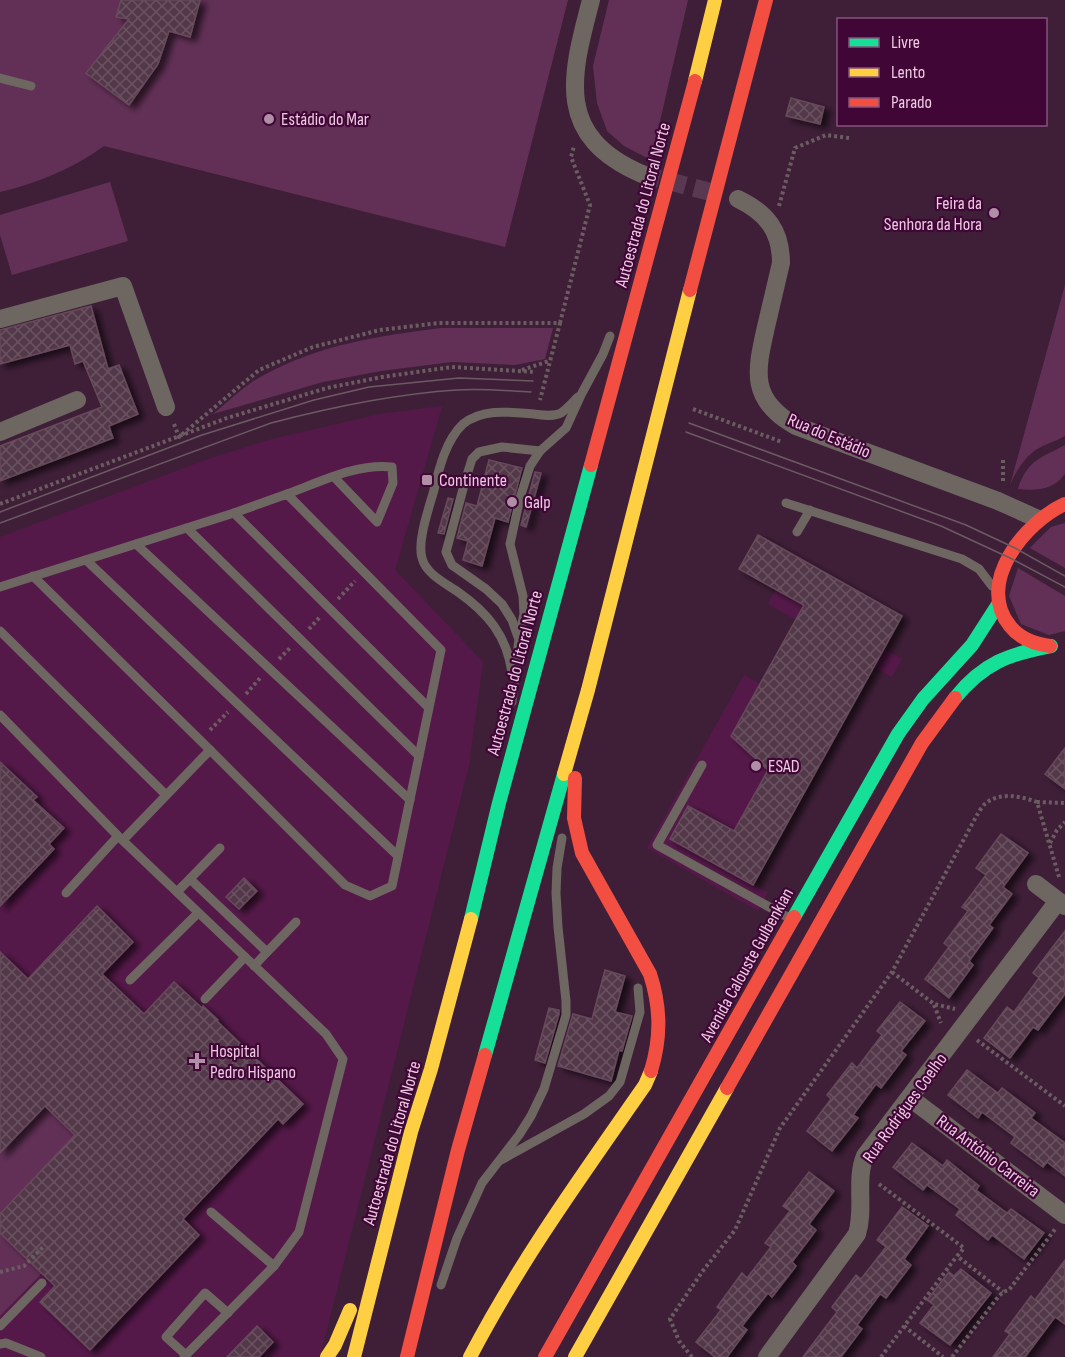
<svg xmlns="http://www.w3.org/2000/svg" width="1065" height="1357" font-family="'Sofia Sans Condensed',sans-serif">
<defs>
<pattern id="building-cross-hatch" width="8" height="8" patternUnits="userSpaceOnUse" patternTransform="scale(1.5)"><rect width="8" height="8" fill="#533848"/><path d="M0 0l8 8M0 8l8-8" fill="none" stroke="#6c5362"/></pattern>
<filter id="shadow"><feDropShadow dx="6" dy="4" stdDeviation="3" flood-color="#0009"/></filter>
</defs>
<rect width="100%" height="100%" fill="#3f1f38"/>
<g fill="#551949">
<polygon points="442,406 395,570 483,662 469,765 320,1357 0,1357 0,537 208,459 272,439 380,414"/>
<polygon points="758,535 902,616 884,648 902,659 892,677 873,667 753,885 768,892 758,911 647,848 744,675 760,684 796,620 768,604 776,589 739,569"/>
</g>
<g fill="#623056">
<path d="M0,0H568L505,247L104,146C72,169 38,183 0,192Z"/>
<polygon points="609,0 688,0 651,160 624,146 607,131 597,103 593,66"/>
<polygon points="110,182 128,241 12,275 0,235 0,215"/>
<path d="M1065,285V436C1056,441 1046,444 1037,449C1024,458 1016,471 1010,485Z"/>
<path d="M441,328H553L545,359L515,365L452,362L381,371L323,382L213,414C229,401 246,384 264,375C321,344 379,336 441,328Z"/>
<path d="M1065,445V474C1053,490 1037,491 1018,489C1027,460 1041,458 1065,445Z"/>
<polygon points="1065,523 1065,568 1030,548 1051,527"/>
<polygon points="1018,568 1065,596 1065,631 1049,635 1021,624 1009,596"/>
<polygon points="45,1106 75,1135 0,1214 0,1153"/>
<polygon points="0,1233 42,1273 0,1316"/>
</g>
<g fill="url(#building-cross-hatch)" stroke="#674a5b" stroke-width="1.5" filter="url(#shadow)">
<polygon points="121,0 200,0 190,37 169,31 158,64 129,105 86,73 129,19 116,17"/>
<polygon points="791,98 824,107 820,124 786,116"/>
<polygon points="91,306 108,369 119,365 138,414 109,426 113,438 0,481 0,446 102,407 83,361 75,364 70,345 0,364 0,330"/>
<polygon points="489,460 522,468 508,522 495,518 482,566 463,560 468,541 457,538 466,503 477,506"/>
<polygon points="535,472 541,473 526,527 521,525"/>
<polygon points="448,498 453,499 444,534 438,533"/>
<polygon points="758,535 902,616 753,885 670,839 688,806 734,831 768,770 731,736 804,605 739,569"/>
<polygon points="1065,748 1065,789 1045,774"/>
<polygon points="0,762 37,797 33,800 64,828 49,844 54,849 0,906"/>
<polygon points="1001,834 1028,853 1003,887 1012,894 989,925 993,928 969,961 973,965 949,998 925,979 949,947 944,943 968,911 962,907 986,875 976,868"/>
<polygon points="244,878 257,891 239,909 226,897"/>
<polygon points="97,906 133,942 102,974 144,1014 174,982 202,1008 203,1006 218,1020 217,1021 303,1104 283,1124 278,1119 183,1219 199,1235 90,1350 40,1302 55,1286 0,1233 0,1214 75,1135 45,1106 0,1153 0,952 28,979"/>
<polygon points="1065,931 1065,994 1038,1030 1033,1027 1010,1058 984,1038 1007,1007 1014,1012 1039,978 1033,973"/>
<polygon points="605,970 625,976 615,1012 632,1016 622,1051 619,1050 611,1081 558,1066 573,1014 592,1019"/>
<polygon points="900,1002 925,1021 901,1051 906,1055 881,1088 876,1084 853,1115 858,1118 832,1151 807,1131 831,1099 827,1095 852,1063 857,1068 882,1035 877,1031"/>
<polygon points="549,1008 559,1010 559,1014 545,1063 535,1060"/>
<polygon points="967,1070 998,1093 1002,1088 1035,1113 1031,1118 1065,1143 1065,1176 1047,1162 1043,1167 1011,1143 1015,1137 982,1112 978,1118 948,1095"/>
<polygon points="912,1143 943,1166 947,1160 979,1186 976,1190 1007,1213 1011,1209 1044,1233 1024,1259 992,1235 988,1240 956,1215 960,1209 927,1185 923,1190 893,1167"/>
<polygon points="809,1172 834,1191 809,1224 816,1230 792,1262 796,1266 772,1297 768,1293 742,1326 747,1330 727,1357 715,1357 696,1342 721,1310 717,1307 742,1273 747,1278 771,1247 765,1243 790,1211 783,1206"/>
<polygon points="902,1207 928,1226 904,1259 911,1265 886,1298 880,1294 857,1325 862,1329 841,1357 803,1357 837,1312 832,1307 856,1275 861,1279 886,1247 877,1240"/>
<polygon points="1065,1260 1065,1324 1055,1317 1025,1357 993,1357 1010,1334 1005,1331 1031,1296 1035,1300"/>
<polygon points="961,1269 991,1293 950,1345 920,1323 934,1305 927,1300 949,1272 954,1276"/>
<polygon points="257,1326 273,1342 259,1357 227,1357"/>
</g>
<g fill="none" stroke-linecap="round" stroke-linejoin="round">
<polyline stroke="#593852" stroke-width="18" stroke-dasharray="18 9" stroke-linecap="butt" points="642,174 722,195"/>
<g stroke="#6b5c62" stroke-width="4" stroke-dasharray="3 3" stroke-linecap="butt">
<polyline points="779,206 795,148 826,135 849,138"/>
<polyline points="560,323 590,205 571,157 574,146"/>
<polyline points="522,370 549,361"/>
<polyline points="693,409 782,442"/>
<polyline points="174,424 179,437 259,370 313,347 380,330 439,323 560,323 540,400"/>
<polyline points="1003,460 1003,483"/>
<polyline points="0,504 227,418 327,388 382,377 452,367 535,372"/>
<polyline points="338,599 355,581"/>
<polyline points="309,629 320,617"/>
<polyline points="279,659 291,647"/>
<polyline points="246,694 261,677"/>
<polyline points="210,730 228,712"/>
<polyline points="1050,843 1057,830 1065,822"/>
<polyline points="1059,877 1037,802 1065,803"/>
<polyline points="892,972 934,1004 955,1009"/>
<polyline points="934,1005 941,1023"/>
<polyline points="977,1040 1065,1106"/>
<polyline points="879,1184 964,1248 957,1256 1003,1292"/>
<polyline points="0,1272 24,1266 45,1245"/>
<polyline points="904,1326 943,1357"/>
<path d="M692,1357L679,1341L670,1319L702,1272L735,1230L780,1128L892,972L977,815C979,812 982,806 986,803C1000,792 1021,796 1037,802"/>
<polyline points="881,1357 957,1256"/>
<polyline points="952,1357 998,1297 1003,1292 1009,1290 1056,1228"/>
</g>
<g stroke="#6d6661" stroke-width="9">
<polyline points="0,78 31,86"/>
<path d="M287,494C320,482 357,463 392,467L393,483L377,522L334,477"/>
<polyline points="786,503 962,559 979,569 992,586"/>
<polyline points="234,513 428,707"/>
<polyline points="187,528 419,756"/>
<polyline points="797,532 810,510"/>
<polyline points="136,544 410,800"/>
<polyline points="86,560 398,856"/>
<polyline points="33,576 210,750"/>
<polyline points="0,587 234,513 287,494 441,650 392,886 370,896 345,885 210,750 123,840"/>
<polyline points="0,631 166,795"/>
<polyline points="518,637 512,620 502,604 486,589 452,565 446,552 466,478 472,459 479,452 502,447 540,451"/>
<path d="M512,673C507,636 488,613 458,592C445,583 426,574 422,558C417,541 429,508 434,490C439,468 446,440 463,424C483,408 510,412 534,414C543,415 553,417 561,413C567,409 573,402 578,397"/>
<polyline points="512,702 519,638 524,614 523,596 510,544 520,498 530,466 540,451 566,428 582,393 603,354 610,336"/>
<polyline points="0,715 118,836 326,1034 343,1059 299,1232 274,1266 184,1357"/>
<polyline points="702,765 657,845 791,919"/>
<polyline points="190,879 267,952 254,966"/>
<polyline points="177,892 220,848"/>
<polyline points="66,893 118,836"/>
<polyline points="267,952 296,922"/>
<polyline points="130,980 198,913"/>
<polyline points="205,999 245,957"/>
<polyline points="501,1160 584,1114 609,1096 620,1082 640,1012 638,988"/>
<polyline points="211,1212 274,1266"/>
<polyline points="441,1285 457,1238 482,1183 519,1135 531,1116 544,1089 566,1015 566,1001 558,927 556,893 557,868 562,838"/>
<polyline points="0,1326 42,1283"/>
<polyline points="0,1344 6,1343 41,1357"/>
<polyline points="186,1355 166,1337 205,1293 228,1313"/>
</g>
<g stroke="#6d6661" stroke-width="18">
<path d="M591,0C571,76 554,136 642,174"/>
<path d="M738,199C767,213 781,231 781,263C776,284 771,305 766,327C756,371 749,400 796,426L998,501L1038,519"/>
<polyline points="0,319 123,286 166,407"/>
<polyline points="0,432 77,400"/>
<polyline points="1036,884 1065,906"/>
<polyline points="910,1098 1065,1215"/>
<path d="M767,1357L857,1234C865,1209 855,1180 865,1156L1058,901"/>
</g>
<g stroke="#16e098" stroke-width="14">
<path d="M955,698C983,663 1009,654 1051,646"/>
<polyline points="794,917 898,734 923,699 972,645 999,603"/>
<polyline points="471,919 499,803 591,465"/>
<polyline points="485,1055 564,774"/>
</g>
<g stroke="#ffcf43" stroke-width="14">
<polyline points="695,81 715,0"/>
<polyline points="564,774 588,690 690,290"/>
<polyline points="327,1357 335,1345 350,1310"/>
<polyline points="354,1357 411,1132 431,1069 471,919"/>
<path d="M470,1357C520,1261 583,1174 645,1085L651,1071"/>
<polyline points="575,1357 727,1088"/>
</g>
<g stroke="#f24e42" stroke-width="14">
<polyline points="690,290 766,0"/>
<polyline points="591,465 695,81"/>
<path d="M1050,646C1034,644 1020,639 1010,626C975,583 1025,522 1065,504"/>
<path d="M575,778L574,818L582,853L650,974C661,1008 661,1038 651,1071"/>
<polyline points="727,1088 922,743 955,698"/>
<polyline points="407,1357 458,1150 485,1055"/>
<polyline points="545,1357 794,917"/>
</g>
<g stroke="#6c5a63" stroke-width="1.5">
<polyline points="689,423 966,525 1015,548 1065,576"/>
<polyline points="686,432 941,526 1010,558 1065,587"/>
<polyline points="0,512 202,435 314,400 369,387 459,378 533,381"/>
<path d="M0,523L271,423C332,407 394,394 457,390C482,388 507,391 531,392"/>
</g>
</g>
<g fill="#b08ea6" stroke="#400636" stroke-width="2">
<circle cx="269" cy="119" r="6"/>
<circle cx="994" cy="213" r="6"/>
<rect x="421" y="474" width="12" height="12" rx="3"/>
<circle cx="512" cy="502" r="6"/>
<circle cx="756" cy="766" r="6"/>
<path d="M194 1052h6v6h6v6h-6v6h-6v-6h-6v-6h6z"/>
</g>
<g text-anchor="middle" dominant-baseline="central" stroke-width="4.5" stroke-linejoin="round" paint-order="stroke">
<g font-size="18" fill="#edc9e2" stroke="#400636" text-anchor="start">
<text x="281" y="119">Estádio do Mar</text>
<text x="982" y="203" text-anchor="end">Feira da<tspan x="982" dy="21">Senhora da Hora</tspan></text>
<text x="439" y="480">Continente</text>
<text x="524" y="502">Galp</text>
<text x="768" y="766">ESAD</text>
<text x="210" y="1051">Hospital<tspan x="210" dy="21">Pedro Hispano</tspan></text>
</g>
<g font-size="18" fill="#edc9e2" stroke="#400636">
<text transform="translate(643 205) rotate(-75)">Autoestrada do Litoral Norte</text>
<text transform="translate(829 436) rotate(23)">Rua do Estádio</text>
<text transform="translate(515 673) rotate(-75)">Autoestrada do Litoral Norte</text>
<text transform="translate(747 965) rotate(-61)">Avenida Calouste Gulbenkian</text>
<text transform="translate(905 1108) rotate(-54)">Rua Rodrigues Coelho</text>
<text transform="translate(392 1143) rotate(-74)">Autoestrada do Litoral Norte</text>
<text transform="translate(988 1156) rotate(37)">Rua António Carreira</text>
</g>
</g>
<rect x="837" y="18" width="210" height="108" fill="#400636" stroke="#85547b" stroke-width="1.5"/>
<rect x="849" y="38" width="30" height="9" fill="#16e098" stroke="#85547b" stroke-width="1.5"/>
<text x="891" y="48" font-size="18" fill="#edc9e2">Livre</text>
<rect x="849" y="68" width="30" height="9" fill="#ffcf43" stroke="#85547b" stroke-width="1.5"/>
<text x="891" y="78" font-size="18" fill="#edc9e2">Lento</text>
<rect x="849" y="98" width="30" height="9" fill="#f24e42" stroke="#85547b" stroke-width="1.5"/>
<text x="891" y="108" font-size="18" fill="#edc9e2">Parado</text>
</svg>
